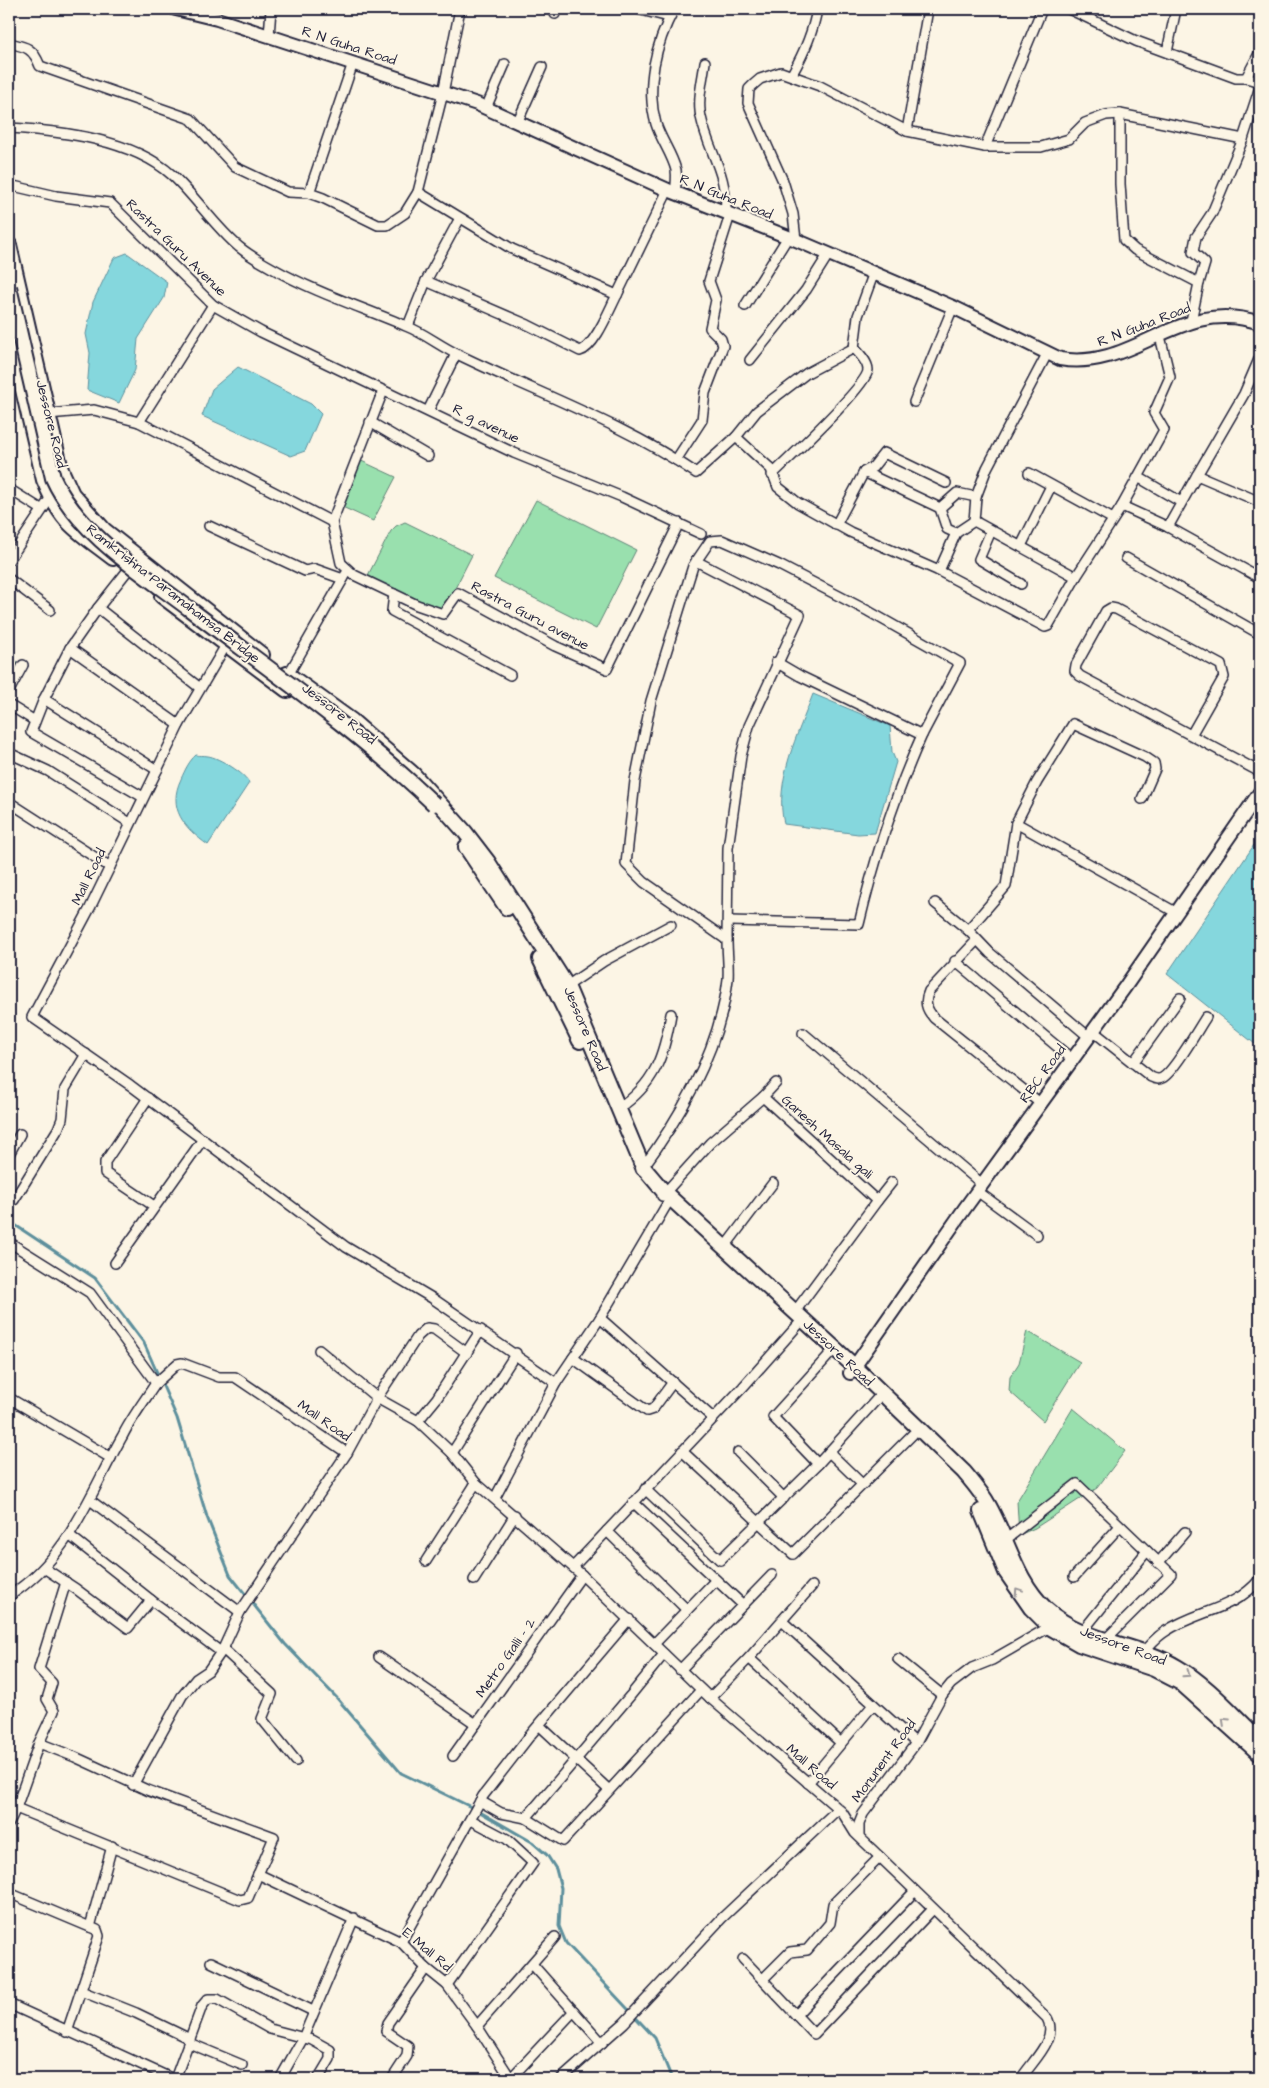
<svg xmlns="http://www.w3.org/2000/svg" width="1269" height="2088" font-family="'Architects Daughter',sans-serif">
<rect width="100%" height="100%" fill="#fcf5e5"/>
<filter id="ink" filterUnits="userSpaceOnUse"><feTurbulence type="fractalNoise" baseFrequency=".02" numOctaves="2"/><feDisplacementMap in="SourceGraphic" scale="10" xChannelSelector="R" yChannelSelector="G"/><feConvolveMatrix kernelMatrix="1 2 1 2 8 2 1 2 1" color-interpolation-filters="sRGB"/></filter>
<g filter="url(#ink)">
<g fill="#99e0ae" stroke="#5e8174">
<polygon points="355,458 396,477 373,521 338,505"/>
<polygon points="536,500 636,550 596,629 494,578"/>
<polygon points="405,522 472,555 444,610 366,579 391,531 396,526"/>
<polygon points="9,657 23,665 18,676 9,671"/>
<polygon points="1027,1331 1080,1362 1043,1421 1009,1391 1010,1377 1019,1363"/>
<polygon points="1073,1408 1125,1451 1097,1488 1035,1528 1019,1535 1017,1501"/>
</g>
<g fill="#85d7dd" stroke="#5d8f9c">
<polygon points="127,253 167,282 164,298 138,339 135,370 119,403 87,390 90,353 86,334 93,302 114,258"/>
<polygon points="238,367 311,404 321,414 305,451 291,456 202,416 212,389"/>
<path d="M813,694L890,726L892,752L896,762L875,833L858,834L784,824C774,781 798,734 813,694Z"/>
<path d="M196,755C200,756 203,755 208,756C218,757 246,774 249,783L208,845C184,828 167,808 181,779C185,770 189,761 196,755Z"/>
<polygon points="1254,845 1260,849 1260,1048 1167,974"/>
</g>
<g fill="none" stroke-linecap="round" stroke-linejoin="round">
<polyline stroke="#5d8f9c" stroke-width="3" points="9,1221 95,1278 144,1343 177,1418 207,1517 230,1575 285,1644 336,1697 401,1773 473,1808 532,1842 547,1855 556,1869 561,1888 559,1926 566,1943 655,2038 672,2079"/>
<g stroke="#22223b" stroke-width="12">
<g id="street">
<polyline points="637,9 669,17"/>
<path d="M674,9C656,43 645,85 656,124C661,140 672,154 676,170C677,177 676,186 675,193"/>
<polyline points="1069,9 1136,41 1236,78 1246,78 1260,52"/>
<polyline points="555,14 557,9"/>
<polyline points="269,36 271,9"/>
<path d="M9,43C27,47 33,48 40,66L191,119L235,167L288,192L309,193L323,198L378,225H387L405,213L418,192L443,93L460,9"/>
<polyline points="1167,52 1176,9"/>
<path d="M705,62C703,79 697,100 701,117C709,154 727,171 726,214"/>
<path d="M792,74C804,53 813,33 817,9"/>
<polyline points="1246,78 1260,82"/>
<polyline points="486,108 505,64"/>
<polyline points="1120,114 1120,184 1124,240 1135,250 1199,283 1191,321"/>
<polyline points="517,123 542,67"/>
<path d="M9,128C61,131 132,139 172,175C196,197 214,226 239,247C249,255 261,262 272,268C314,292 361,307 406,326C424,333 440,346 457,354C537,393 622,423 696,473L736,437L771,469L778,487L798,503L850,532L939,571"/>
<polyline points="907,131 928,9"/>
<polyline points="985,147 1042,9"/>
<polyline points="9,185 56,196 110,203 213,305 261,332 514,453 622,497 701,534"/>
<polyline points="418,192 512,249 617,295 668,190"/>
<polyline points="309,193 353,63"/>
<polyline points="796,240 793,214 783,181 748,103 749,89 753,85 760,79 781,72 820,86 907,131 985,147 1041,147 1069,139 1085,123 1106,115 1120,114 1243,139 1260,87"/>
<path d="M426,281L528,325L580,351C595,347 610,308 617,295"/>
<polyline points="1199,283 1205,263 1193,252 1196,237 1212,213 1243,139"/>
<polyline points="745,306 788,237"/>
<polyline points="408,326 426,281 460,218"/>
<polyline points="1160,336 1170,377 1154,413 1164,430 1122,506 1168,527 1260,578"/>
<polyline points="750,360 806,290 828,255"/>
<polyline points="383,391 332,522 341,563 354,575 417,605 443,614 458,593 555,646 607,669 679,523"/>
<polyline points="914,402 953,307"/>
<polyline points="428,411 456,354"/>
<polyline points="48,414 94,410 139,422 332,522"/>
<polyline points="139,422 213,305"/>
<polyline points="370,422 428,456"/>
<polyline points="736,437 757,411 807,373 854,348 858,316 873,275"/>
<polyline points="676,460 702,420 705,393 723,346 721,339 710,328 716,300 709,281 730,215"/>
<polyline points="864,472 940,508 947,529 956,533 974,521"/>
<polyline points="1029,473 1113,519"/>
<path d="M772,475C788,459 867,386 868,370C868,362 859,353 854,348"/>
<polyline points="1197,475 1244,394 1260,357"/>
<polyline points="1138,477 1181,502"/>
<polyline points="9,489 41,509"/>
<polyline points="940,508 957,493 976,497"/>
<polyline points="974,521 1076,577 1122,506"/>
<polyline points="974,521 976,497 987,468 1047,354"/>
<polyline points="836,525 864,472 873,467 884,453 946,483"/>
<polyline points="209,526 305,571 315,569 343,579"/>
<polyline points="1168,527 1197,475 1260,502"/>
<polyline points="991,531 979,559 1021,584"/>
<polyline points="956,533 939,571 1045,627 1048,626 1076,577"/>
<polyline points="1021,546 1051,486"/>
<polyline points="1126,558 1258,633 1260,631"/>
<polyline points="9,560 53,494"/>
<polyline points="696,561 800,615 749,726 741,756 728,848 727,940"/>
<polyline points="128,570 98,608 70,648 44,699 157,770"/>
<polyline points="9,579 50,610"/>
<polyline points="394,594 392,611 510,675"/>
<polyline points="98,608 200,688"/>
<polyline points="226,645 179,725 90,908 32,1017 130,1085 346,1247 432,1298 556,1383"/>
<polyline points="70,648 179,725"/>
<polyline points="288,675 346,574"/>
<polyline points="9,691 23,665"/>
<polyline points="44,699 31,732 143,797"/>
<polyline points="9,705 35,721"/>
<polyline points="1191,735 1224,677 1221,665 1116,609 1111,608 1106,611 1076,665 1075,671 1080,676 1260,772"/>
<polyline points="9,753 48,771 130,823"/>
<polyline points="9,802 110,867"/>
<polyline points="1016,823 1177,913"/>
<polyline points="935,903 968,930"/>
<path d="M729,921L859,924C875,857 894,797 922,735L800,676L776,662"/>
<path d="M977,940L929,991C924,1002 926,1009 934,1018L1040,1103"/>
<polyline points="955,961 1072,1059"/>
<polyline points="567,986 604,961 671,925"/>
<path d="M1093,1031L1151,1077C1155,1079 1158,1080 1162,1078C1174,1072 1198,1029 1206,1017"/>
<polyline points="803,1033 982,1184"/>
<polyline points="1089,1037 990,953 968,930 1006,886 1016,823 1037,782 1073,724 1145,757 1154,763 1155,769 1142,799"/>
<polyline points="1133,1063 1180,998"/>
<polyline points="763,1097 776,1083"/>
<polyline points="148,1098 105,1162 105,1173 154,1206"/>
<path d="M618,1109C655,1084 664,1056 671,1014"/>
<polyline points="9,1154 20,1134"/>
<path d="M641,1170C682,1115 720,1048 728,979C729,966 727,953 727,940L644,882L626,864L635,781L651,701L693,566L710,541L722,540L779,565L868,611L960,663L922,735"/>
<polyline points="977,1191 1037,1235"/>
<polyline points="662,1196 710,1143 763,1097 877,1201 794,1313"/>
<polyline points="9,1197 14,1200 58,1129 62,1119 65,1089 86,1054"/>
<polyline points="877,1201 892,1182"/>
<path d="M9,1242L90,1293L156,1383L177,1364L182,1363L219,1377H235L347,1453L377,1398L418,1421L452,1453L476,1483L582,1575L710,1698L842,1812L855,1833L1047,2018C1059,2039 1031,2062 1021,2079"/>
<polyline points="724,1248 773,1183"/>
<polyline points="115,1263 203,1139"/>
<polyline points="600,1318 713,1418"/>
<polyline points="319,1350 377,1398 418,1336 427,1328 434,1329 467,1353"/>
<polyline points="573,1358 647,1411 653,1409 673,1382"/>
<polyline points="9,1398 111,1458"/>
<polyline points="418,1421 437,1398 481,1330"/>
<polyline points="682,1451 793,1554 913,1434"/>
<polyline points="738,1452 784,1498"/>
<polyline points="829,1452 862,1484"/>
<polyline points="452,1453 516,1353"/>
<polyline points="818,1464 773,1417 830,1354"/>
<polyline points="645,1489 720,1560 818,1464 877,1399"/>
<polyline points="495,1498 556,1383 600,1318 670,1199"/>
<polyline points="90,1500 240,1612 347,1453"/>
<polyline points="633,1502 743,1605"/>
<polyline points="607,1531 687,1610"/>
<polyline points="69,1535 151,1600"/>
<polyline points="1004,1541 1077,1484 1171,1574 1104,1641"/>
<polyline points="426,1561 476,1483"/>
<polyline points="1158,1563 1185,1532"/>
<polyline points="573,1567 743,1387 798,1325"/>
<polyline points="44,1568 76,1589 128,1628 151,1600 221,1652 223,1649"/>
<polyline points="1074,1577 1120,1526"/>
<polyline points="474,1580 515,1515"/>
<path d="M9,1596C70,1557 89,1495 123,1435C132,1417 145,1400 156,1383"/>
<polyline points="240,1612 223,1649 272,1694 262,1719 296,1761"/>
<polyline points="782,1621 916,1743"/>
<polyline points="1082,1632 1147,1551"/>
<polyline points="654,1644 716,1580"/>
<path d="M1143,1652C1150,1645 1157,1636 1166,1631C1198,1610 1235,1610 1260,1579"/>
<polyline points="664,1654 630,1696 526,1818 563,1841 701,1690"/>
<polyline points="379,1657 476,1724"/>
<polyline points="749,1658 841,1743"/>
<polyline points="898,1659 942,1695"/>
<polyline points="680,1670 772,1575"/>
<polyline points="710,1698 749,1658 812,1586"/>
<polyline points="539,1725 609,1790"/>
<polyline points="453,1756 582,1575"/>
<polyline points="808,1783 873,1705"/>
<polyline points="133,1785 182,1696 196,1679 208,1671 221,1652"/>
<polyline points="480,1801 501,1813 526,1818"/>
<polyline points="16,1808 39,1743 54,1711 47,1699 52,1683 39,1669 66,1582"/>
<polyline points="9,1823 16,1808 240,1900 248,1898 274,1837 147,1790 75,1757 39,1743"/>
<polyline points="859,1836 859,1824 863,1814 916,1743 942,1695 951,1684 972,1668 992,1660 1053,1625"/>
<polyline points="258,1874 401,1942 426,1968 447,1985 477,2026 511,2079"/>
<polyline points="9,1893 90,1927 97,1930 99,1936 67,2032"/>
<polyline points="90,1927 112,1846"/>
<polyline points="401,1942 483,1796 532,1733 629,1619"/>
<polyline points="743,1959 814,2034 933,1909"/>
<polyline points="211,1962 313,2011"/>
<polyline points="532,1964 602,2043"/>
<polyline points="763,1979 790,1952 807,1950 830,1923 833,1904 880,1857"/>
<polyline points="447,1985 533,1863 507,1839 471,1820"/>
<polyline points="81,1991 136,2013 190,2039"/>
<polyline points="9,2004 173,2079"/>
<polyline points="796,2015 915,1891"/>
<polyline points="477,2026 555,1937"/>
<polyline points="189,2043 242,2065"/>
<polyline points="511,2078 574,2011"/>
<polyline points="175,2079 202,2006 208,1999 217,1999 270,2029 312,2040 330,2050 330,2059 318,2079"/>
<polyline points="280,2079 303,2038 354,1918"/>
<polyline points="392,2079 407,2056 408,2046 386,2031 388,2023 426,1968"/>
<polyline points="561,2079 624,2023 722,1918 838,1809"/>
</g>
</g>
<g stroke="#22223b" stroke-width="16">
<g id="secondary">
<path d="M176,9L217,19L477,104L668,190L796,240L953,307L1060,359C1134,372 1181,295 1260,323"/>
<polyline points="850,1373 965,1208 1125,987 1260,792"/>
</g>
</g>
<g stroke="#22223b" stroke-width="18">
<g id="primary">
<polyline points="9,245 61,470 72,494 104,530 262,655"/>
<path d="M9,330L44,480C62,525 77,530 113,558"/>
<polyline points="162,596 287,690"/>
<path d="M287,674L352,721L413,774L465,832L488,862L567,986L643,1167L665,1193L855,1367L964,1472C973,1483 982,1493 989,1506C1008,1540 1016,1581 1046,1609C1083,1643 1135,1642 1177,1667C1208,1685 1234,1716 1260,1740"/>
<polyline points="466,847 507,908"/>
<polyline points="540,959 580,1041"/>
<polyline points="981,1511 1006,1572 1031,1608 1051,1628 1079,1644 1154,1669 1181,1683 1260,1754"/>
</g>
</g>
<use href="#street" stroke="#fcf5e5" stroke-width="9"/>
<use href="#secondary" stroke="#fcf5e5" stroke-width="12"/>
<use href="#primary" stroke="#fcf5e5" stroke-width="14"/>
<g stroke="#22223b" stroke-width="18" stroke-linecap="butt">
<path id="primary-bridge" d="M9,287L53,478C78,534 144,574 191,610C274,673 359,732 434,804"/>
</g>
<use href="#primary-bridge" stroke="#fcf5e5" stroke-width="14"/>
</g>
<defs><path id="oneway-chevron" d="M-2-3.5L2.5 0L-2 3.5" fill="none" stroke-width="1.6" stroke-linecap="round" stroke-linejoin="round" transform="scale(1.25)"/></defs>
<g stroke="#9a9698">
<use href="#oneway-chevron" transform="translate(1018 1591) rotate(-124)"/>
<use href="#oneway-chevron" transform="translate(1187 1674) rotate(35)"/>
<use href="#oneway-chevron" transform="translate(1225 1721) rotate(-137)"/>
</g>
</g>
<g text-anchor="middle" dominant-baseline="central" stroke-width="4" stroke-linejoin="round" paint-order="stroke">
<g font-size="14" fill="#22223b" stroke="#fcf5e5">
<text transform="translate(349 46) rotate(18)">R N Guha Road</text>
<text transform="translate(726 197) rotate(22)">R N Guha Road</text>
<text transform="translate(176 248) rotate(44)">Rastra Guru Avenue</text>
<text transform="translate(1144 325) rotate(-21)">R N Guha Road</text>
<text transform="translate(51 424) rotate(76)">Jessore Road</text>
<text transform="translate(486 424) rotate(26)">R g avenue</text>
<text transform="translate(173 594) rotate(38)">Ramkrishna Paramahamsa Bridge</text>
<text transform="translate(530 616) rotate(28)">Rastra Guru avenue</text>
<text transform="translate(339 714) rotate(38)">Jessore Road</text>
<text transform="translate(89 877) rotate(-64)">Mall Road</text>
<text transform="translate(585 1029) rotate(67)">Jessore Road</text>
<text transform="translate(1043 1074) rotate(-54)">RBC Road</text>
<text transform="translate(827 1137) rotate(42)">Ganesh Masala gali</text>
<text transform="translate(838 1353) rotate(43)">Jessore Road</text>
<text transform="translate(324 1421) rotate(35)">Mall Road</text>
<text transform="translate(1123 1646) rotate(20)">Jessore Road</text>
<text transform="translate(506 1658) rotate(-55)">Metro Galli - 2</text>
<text transform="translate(884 1761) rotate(-54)">Monunent Road</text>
<text transform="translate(811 1767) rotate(41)">Mall Road</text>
<text transform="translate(427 1950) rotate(40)">E Mall Rd</text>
</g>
</g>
<rect width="1269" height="2088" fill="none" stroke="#fcf5e5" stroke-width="30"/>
<rect x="15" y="15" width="1239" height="2058" fill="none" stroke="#22223b" stroke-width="2" filter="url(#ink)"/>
</svg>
